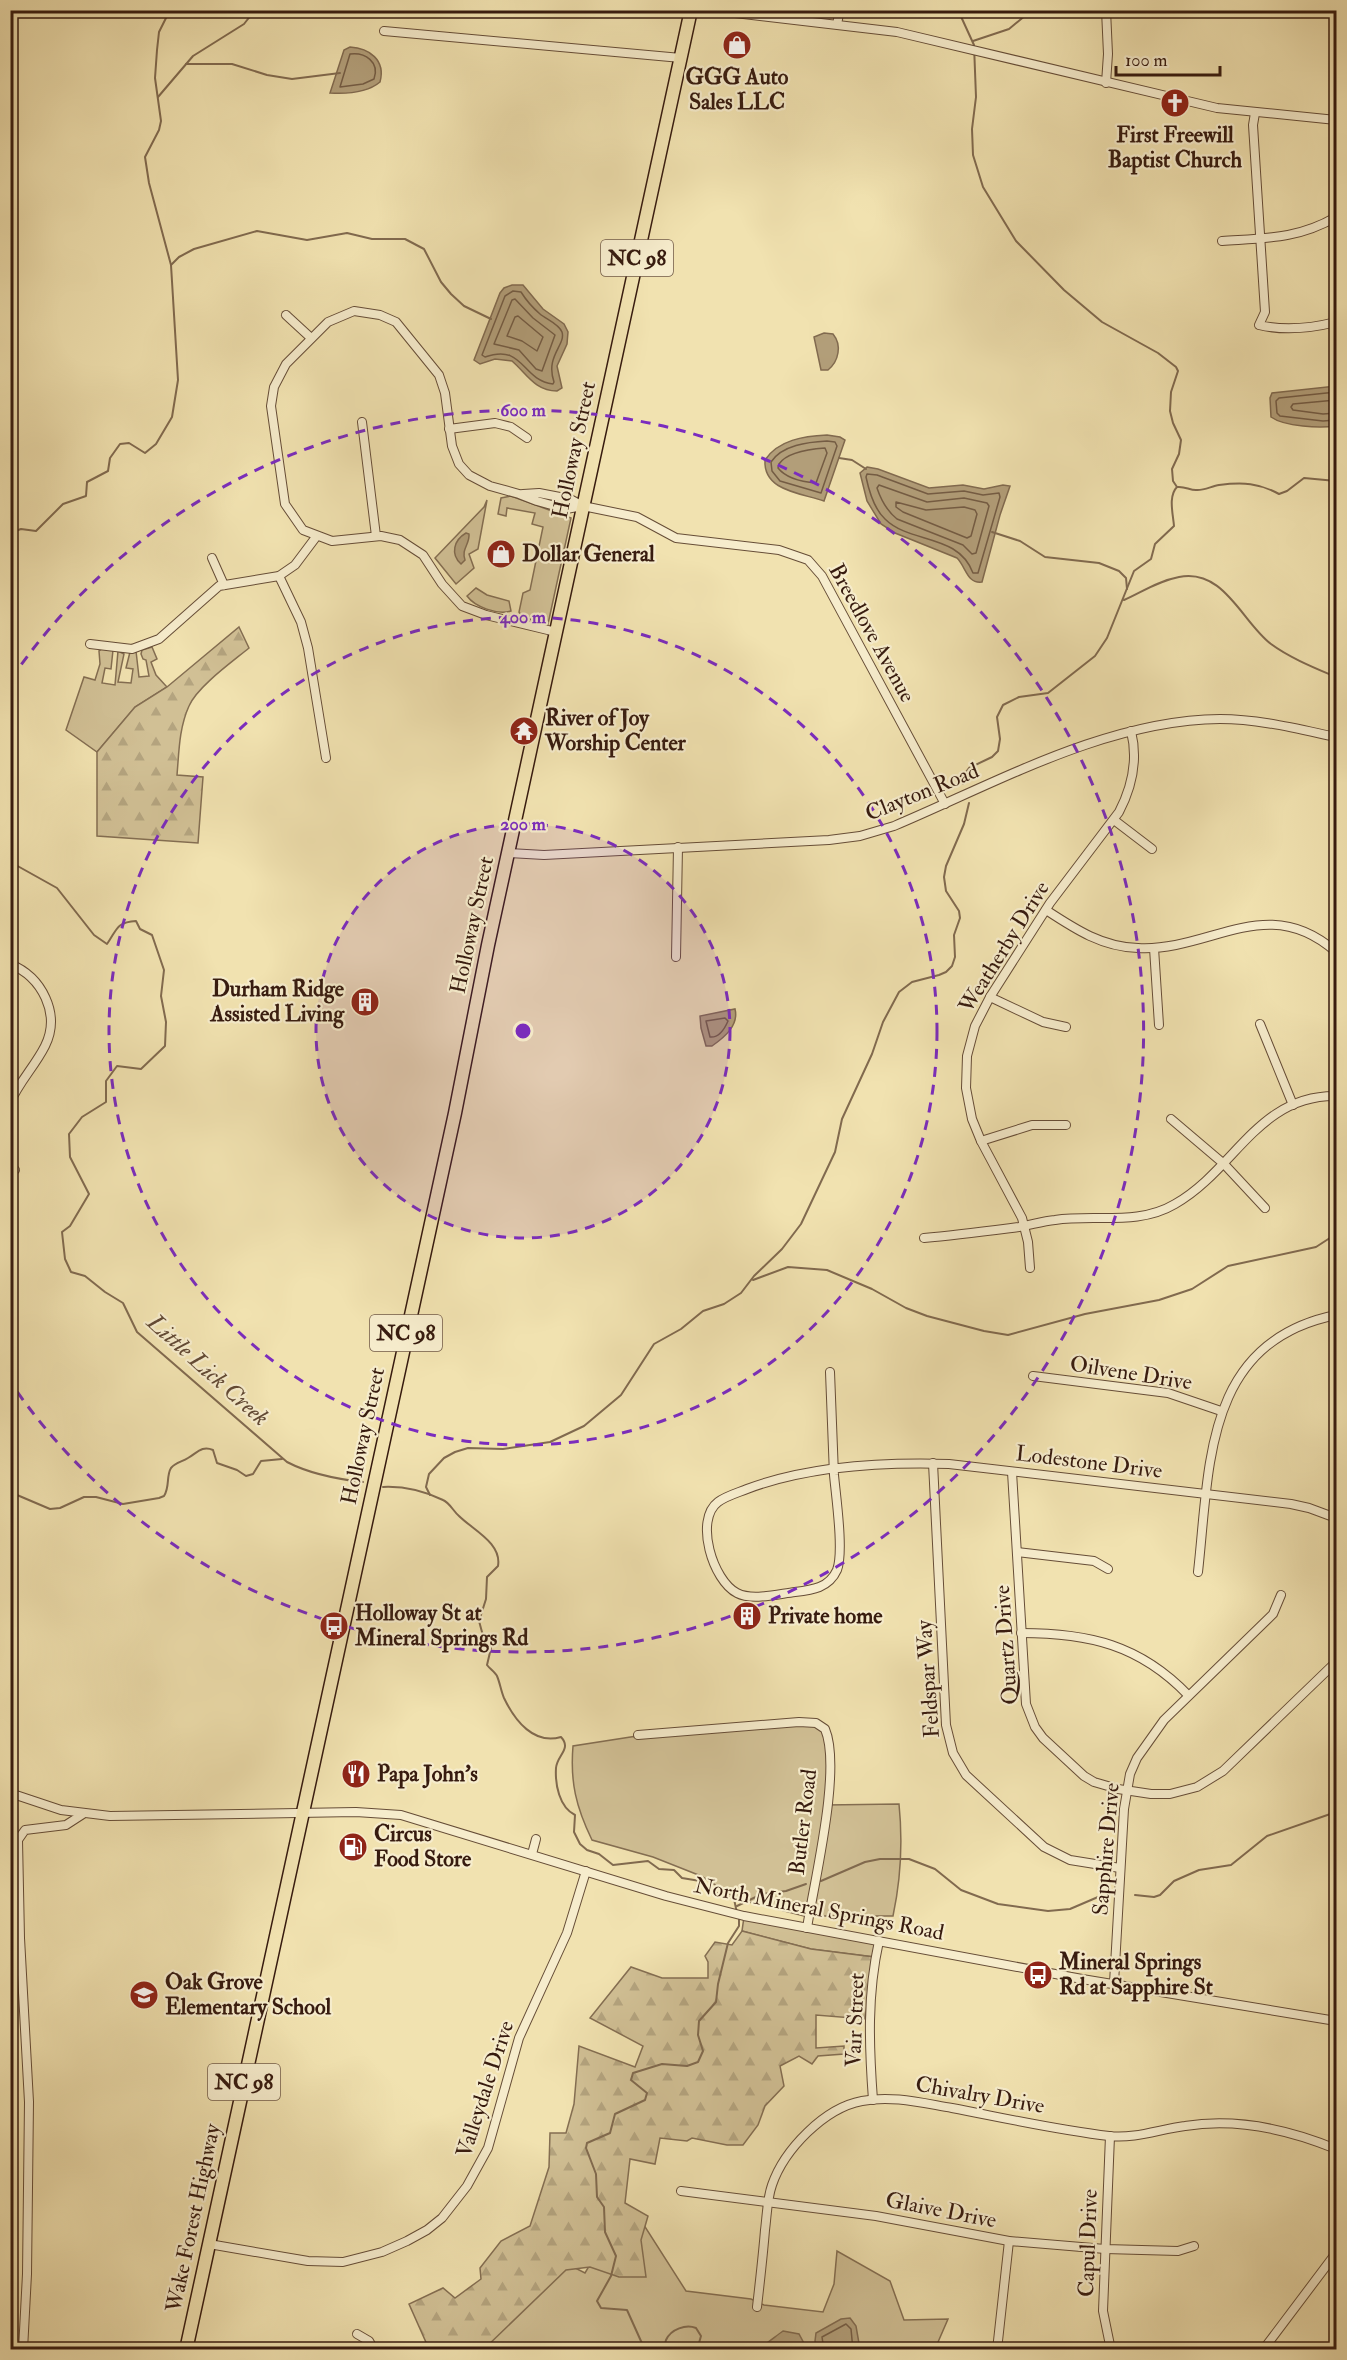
<svg xmlns="http://www.w3.org/2000/svg" width="1347" height="2360" font-family="'IM FELL Double Pica',serif">
<defs>
<pattern id="forest-firs" width="22" height="20" patternUnits="userSpaceOnUse" patternTransform="scale(1.5)"><rect width="22" height="20" fill="#d1c095"/><path d="M5 1l3.5 6h-7zM16 11l3.5 6h-7z" fill="#b4a47f"/></pattern>
</defs>
<rect width="100%" height="100%" fill="#f1e2b0"/>
<filter id="stains"><feTurbulence type="fractalNoise" baseFrequency=".00333" numOctaves="4"/><feColorMatrix values="0 0 0 0 .2 0 0 0 0 .09 0 0 0 0 .02 0 0 0 .5 -.17"/></filter>
<radialGradient id="worn" r=".72"><stop offset=".6" stop-color="#630" stop-opacity="0"/><stop offset="1" stop-color="#630" stop-opacity=".3"/></radialGradient>
<g fill="#d1c095" stroke="#846e52" stroke-width="1.5">
<polygon points="511,496 571,518 548,624 522,617 519,612 523,593 530,590 543,527 532,524 535,513 507,508 506,516 498,514 501,498"/>
<polygon points="487,500 478,549 469,554 474,568 456,584 435,558 484,507"/>
<path d="M476,588L487,595L509,601L511,611C497,615 475,607 467,596Z"/>
<polygon points="152,647 157,659 151,662 156,675 167,687 135,707 97,752 66,730 84,677 95,680 100,664 99,651 102,649 113,650 111,669 105,668 102,683 115,685 118,651 124,654 118,682 131,683 133,669 126,668 130,652 136,651 139,677 149,676 146,660 143,659 141,654 142,650"/>
<path d="M810,1723L824,1730L828,1766L825,1805L899,1804C903,1843 901,1878 893,1916H804L737,1899L701,1876L653,1857L592,1840C576,1807 570,1782 573,1746L637,1736Z"/>
<polygon points="744,1917 878,1942 874,1957 811,1949 742,1931"/>
<polygon points="623,2209 642,2222 686,2291 751,2299 764,2305 823,2312 834,2284 837,2251 890,2281 904,2320 948,2319 935,2349 441,2350 514,2237 585,2273"/>
</g>
<g fill="url(#forest-firs)" stroke="#846e52" stroke-width="1.5">
<path d="M239,627L249,648C232,662 197,687 189,706C179,728 179,752 177,775L203,777L198,843L97,836V752L135,707L167,687Z"/>
<polygon points="742,1931 811,1949 874,1957 865,2019 816,2015 816,2048 844,2046 844,2054 818,2056 812,2064 799,2056 780,2066 784,2086 765,2106 758,2125 743,2145 727,2145 692,2138 687,2141 660,2138 655,2164 630,2159 625,2203 648,2216 641,2240 646,2277 619,2277 590,2267 566,2270 484,2349 429,2349 409,2304 443,2288 455,2298 481,2279 480,2268 501,2241 530,2226 549,2167 550,2133 566,2133 574,2104 579,2046 635,2067 643,2046 590,2018 631,1967 662,1978 708,1978 708,1962 705,1956 715,1942 732,1945"/>
</g>
<g fill="#b29e79" stroke="#816a4f" stroke-width="1.5">
<path d="M350,47C369,48 386,60 380,82C367,93 347,94 330,93L344,50Z"/>
<path d="M512,285H523L543,309L564,324L568,332L567,344L557,366L562,388L557,391C535,391 527,374 512,361L495,359L480,364L474,360L500,293L504,288Z"/>
<path d="M824,333L833,334C842,345 839,361 828,370H821L814,337Z"/>
<path d="M1336,386V426C1320,428 1285,427 1271,417L1270,398L1272,393Z"/>
<path d="M827,435L840,437L845,440L824,501C801,493 763,491 765,460C778,440 804,436 827,435Z"/>
<path d="M867,467L878,469L929,488L963,485L984,489L1003,485L1010,486L1000,515L982,582C967,584 966,567 957,558L895,533L881,524L867,501L860,473Z"/>
<path d="M466,533L469,534C470,544 461,549 465,560L461,564C450,554 454,540 466,533Z"/>
<path d="M735,1009C739,1025 725,1037 712,1046H706L701,1028L700,1016Z"/>
<polygon points="850,2318 856,2326 860,2349 819,2349 815,2341 816,2333 841,2319"/>
<path d="M783,2331L799,2334L807,2349H756C767,2345 774,2337 783,2331Z"/>
</g>
<g fill="none" stroke-linecap="round" stroke-linejoin="round">
<g stroke="#745c44" stroke-width="1.5">
<path d="M350,54C365,52 380,62 374,79L363,84L340,87Z"/>
<path d="M513,291L521,292C526,300 533,308 540,314C546,319 559,324 562,332C566,345 545,356 554,382L553,384C521,380 524,343 485,357L482,355L505,296Z"/>
<polygon points="515,299 533,318 555,335 542,371 536,369 519,350 494,344 512,300"/>
<polygon points="518,316 543,337 537,351 522,341 507,336 515,317"/>
<polyline points="1336,392 1279,398 1276,401 1277,413 1280,416 1323,421 1336,420"/>
<polyline points="1336,400 1293,404 1291,407 1293,410 1323,414 1336,413"/>
<path d="M827,441L835,442L837,446L821,493L780,481L772,471L771,462C782,445 808,442 827,441Z"/>
<path d="M825,448L827,453L816,483C803,482 786,478 778,468L779,464C787,452 811,449 825,448Z"/>
<path d="M867,474L877,475L928,494L964,491L983,495L999,493L1000,497L978,573H973C958,533 910,544 885,519C874,509 869,491 866,477Z"/>
<path d="M879,485L927,502L964,498L987,503L989,506L976,553L972,554L963,545L897,519C887,511 881,500 877,488Z"/>
<polygon points="896,502 926,510 964,507 975,510 977,514 971,536 967,538 903,512 896,507"/>
<path d="M725,1018L728,1021C725,1028 719,1038 710,1037L706,1021Z"/>
<polyline points="824,2350 822,2337 846,2324 851,2329 853,2350"/>
</g>
<g stroke="#816a4f" stroke-width="2">
<polyline points="958,10 974,45 976,97 972,129 973,155 983,187 1016,241 1064,290 1102,322 1158,353 1176,367 1178,371 1171,392 1170,411 1173,423 1181,440 1179,454 1172,469 1173,481 1177,487"/>
<polyline points="973,41 1009,29 1032,10"/>
<polyline points="186,64 232,64 267,75 292,79 340,73"/>
<polyline points="158,97 193,56 244,24 255,10"/>
<polyline points="171,265 179,257 194,249 257,231 307,240 347,233 372,239 405,239 424,249 441,282 451,294 464,306 491,319"/>
<polyline points="839,458 852,460 866,469"/>
<path d="M1177,487C1185,486 1189,490 1196,490C1203,491 1212,486 1219,485C1243,482 1259,483 1279,494L1287,491L1304,478L1336,481"/>
<polyline points="992,532 1020,541 1045,557 1099,563 1119,571 1126,578 1127,589"/>
<polyline points="10,533 21,529 36,531 63,504 86,496 87,482 108,471 110,458 120,444 129,443 145,453 156,444 172,417 178,380 171,265 149,183 145,157 159,130 161,121 155,78 157,50 159,32 170,10"/>
<path d="M1124,600C1142,592 1158,581 1179,577C1224,568 1242,622 1271,644C1290,658 1315,668 1336,677"/>
<path d="M963,784V776L969,768L992,757L998,751L1000,739L997,717L1003,705L1019,697L1048,693L1095,656L1107,638L1134,571L1151,559L1155,544L1174,526C1173,514 1168,496 1177,487"/>
<path d="M10,859L14,864L57,888L94,935L107,944C117,930 116,922 136,921L140,929L152,935L164,970L161,996L166,1022L165,1046L141,1069L117,1066L106,1081V1102L82,1117L69,1134L70,1157L89,1194L70,1226L62,1232L65,1259L71,1272L85,1276L105,1292L123,1303L137,1332L287,1462C310,1474 336,1479 363,1482"/>
<polyline points="753,1280 788,1267 827,1270 872,1289 906,1308 927,1316 984,1331 1008,1335 1085,1314 1159,1300 1192,1289 1228,1266 1316,1247 1336,1234"/>
<path d="M383,1487C404,1486 424,1491 443,1500C450,1503 453,1511 459,1516C473,1530 502,1543 498,1566L487,1577L486,1599L479,1621L482,1632L491,1648L487,1665C490,1669 495,1672 497,1676C500,1683 501,1691 504,1698C515,1721 534,1745 561,1737C572,1749 557,1755 556,1768C555,1784 559,1807 575,1815L574,1832L580,1844L587,1850L599,1854L613,1865L648,1861L659,1869L674,1870L682,1878L700,1881L712,1891L734,1899L737,1913"/>
<path d="M10,1492L50,1509L60,1508L84,1497H96L123,1504L159,1498L164,1496C170,1487 166,1476 171,1468C176,1462 182,1462 188,1458C197,1453 202,1445 213,1450L217,1463L237,1470L246,1476L253,1474L261,1461L282,1459"/>
<polyline points="430,1495 426,1487 429,1474 444,1458 455,1452 468,1448 503,1449 550,1442 584,1426 621,1395 654,1344 681,1329 703,1311 724,1304 741,1293 754,1276 782,1249 801,1224 835,1152 842,1119 872,1054 883,1022 899,992 912,982 939,975 946,972 952,966 955,957 954,935 960,918 959,911 946,891 944,877 946,866 964,824 969,803"/>
<polyline points="821,1881 865,1862 880,1859 909,1859 935,1869 961,1890 998,1904 1048,1911 1070,1909 1105,1894"/>
<polyline points="1135,1895 1154,1897 1160,1895 1174,1881 1199,1870 1231,1865 1267,1836 1336,1812"/>
<polyline points="737,1906 762,1894 786,1891 806,1884"/>
<polyline points="645,2350 627,2310 601,2308 597,2301 611,2276 616,2256 605,2232 604,2207 597,2197 596,2174 586,2148 587,2143 610,2133 615,2114 645,2100 647,2093 631,2080 633,2073 662,2064 687,2066 698,2062 703,2051 698,2035 699,2021 716,2002 718,1984 728,1943 739,1926 739,1918"/>
<path d="M663,2350C665,2346 665,2343 666,2340C671,2329 686,2324 696,2328L701,2336L697,2350"/>
</g>
<g stroke="#664d37" stroke-width="10">
<g id="minor">
<polyline points="710,10 897,32 1217,108 1336,120"/>
<polyline points="837,24 840,10"/>
<polyline points="384,31 681,58"/>
<polyline points="1106,83 1108,54 1106,10"/>
<path d="M1255,113L1253,125L1265,312L1259,325C1284,331 1312,328 1336,322"/>
<path d="M1222,241C1266,238 1298,239 1336,217"/>
<polyline points="286,315 311,338"/>
<polyline points="362,422 376,536"/>
<polyline points="449,429 495,423 511,427 527,438"/>
<polyline points="523,494 539,493 570,499 583,506 637,517 676,538 779,550 808,560 822,576 945,804"/>
<polyline points="212,558 224,585"/>
<polyline points="279,576 301,622 308,648 326,758"/>
<polyline points="556,632 486,615 462,606 442,584 423,555 400,540 381,536 332,541 303,530 285,504 271,406 274,387 286,364 328,322 354,311 380,315 396,322 439,375 445,393 452,446 459,464 469,475 490,486 519,494 537,501 566,509 583,506"/>
<polyline points="90,644 132,649 159,639 219,586 279,576 295,565 316,537"/>
<polyline points="1114,820 1152,849"/>
<path d="M509,853L544,855L829,840L860,836L894,826C996,783 1107,720 1220,719C1259,719 1298,729 1336,737"/>
<path d="M1046,910C1075,929 1102,947 1138,948C1211,952 1267,891 1336,952"/>
<polyline points="1154,948 1159,1025"/>
<polyline points="676,957 678,847"/>
<path d="M10,964C42,977 61,1014 45,1046C35,1066 19,1082 10,1103"/>
<polyline points="990,997 1043,1022 1066,1027"/>
<polyline points="1260,1024 1293,1105"/>
<polyline points="1171,1119 1224,1164 1265,1208"/>
<polyline points="981,1141 1032,1125 1066,1125"/>
<polyline points="10,1167 15,1170"/>
<path d="M924,1238C956,1235 987,1231 1019,1227C1031,1225 1043,1221 1055,1220C1095,1214 1138,1226 1175,1204C1235,1170 1258,1095 1336,1096"/>
<path d="M1030,1268L1028,1242L1022,1218L981,1141L972,1119L966,1088L967,1056L975,1026L990,997L1050,903L1119,812C1132,787 1138,759 1131,731"/>
<path d="M830,1372C831,1406 833,1441 834,1475C836,1497 844,1552 837,1570C829,1588 812,1590 795,1592C778,1594 752,1601 737,1593C713,1581 694,1520 718,1502C726,1496 737,1493 747,1489C808,1466 883,1462 949,1464L1291,1504L1309,1508L1336,1518"/>
<polyline points="1033,1376 1168,1393 1221,1411"/>
<polyline points="933,1463 946,1725 953,1753 966,1775 1044,1847 1070,1860 1120,1868"/>
<polyline points="1012,1472 1026,1704 1035,1727 1043,1738 1084,1776 1094,1782 1118,1789 1151,1794 1170,1794 1197,1787 1223,1771 1336,1662"/>
<polyline points="1017,1552 1094,1561 1108,1569"/>
<path d="M1198,1572C1210,1465 1204,1342 1336,1315"/>
<path d="M1021,1633C1089,1633 1140,1645 1188,1695"/>
<path d="M638,1735L799,1722L816,1723L825,1729C842,1769 814,1882 807,1928"/>
<polyline points="10,1793 61,1810 110,1816 356,1812 401,1815 666,1896 744,1916 1082,1979 1336,2021"/>
<polyline points="532,1854 536,1839"/>
<polyline points="1114,1983 1124,1809 1130,1774 1137,1758 1164,1720 1273,1614 1281,1595"/>
<path d="M873,2100C869,2046 867,1995 879,1941"/>
<polyline points="1110,2136 1103,2311 1111,2350"/>
<polyline points="681,2191 876,2216 1009,2241 1105,2249 1178,2251 1194,2246"/>
<polyline points="209,2244 308,2261 343,2262 382,2252 407,2241 427,2230 442,2218 467,2186 488,2148 519,2038 567,1933 586,1871"/>
<path d="M757,2307C760,2281 763,2255 765,2230C767,2215 767,2199 772,2185C784,2150 824,2108 862,2101C892,2095 922,2103 952,2108C1004,2118 1057,2130 1109,2136C1135,2139 1160,2129 1185,2126C1236,2118 1290,2130 1336,2149"/>
<polyline points="357,2334 369,2341 374,2350"/>
<polyline points="23,2350 27,2274 29,2102 20,1938 18,1840 25,1830 66,1825 83,1814"/>
<polyline points="997,2350 1009,2241"/>
<polyline points="1263,2350 1336,2253"/>
</g>
</g>
<g stroke="#371b0f" stroke-width="15">
<polyline id="highway" points="186,2350 455,1113 488,945 691,10"/>
</g>
<use href="#minor" stroke="#f6eccc" stroke-width="8"/>
<use href="#highway" stroke="#f1e2b0" stroke-width="12"/>
</g>
<circle cx="523" cy="1031" r="207" fill="#7b2cbf" fill-opacity=".12"/>
<g fill="none" stroke="#7b2cbf" stroke-width="3" stroke-dasharray="10 8">
<circle cx="523" cy="1031" r="207"/>
<circle cx="523" cy="1031" r="414"/>
<path d="M11 679A621 621 0 1 1 11 1383"/>
</g>
<defs>
<g id="shop-disc" transform="scale(1.5)"><circle r="9.5" fill="#8f2418" stroke="#f6eccc"/><path d="M-5-2.5h2.3a2.7 3.5 0 0 1 5.4 0H5L5.5 6h-11ZM-1.5-2.5h3a1.5 2.3 0 0 0-3 0Z" fill="#fff"/></g>
<g id="church-disc" transform="scale(1.5)"><circle r="9.5" fill="#8f2418" stroke="#f6eccc"/><path d="M-1.2-6h2.4v3.5h3.3v2.4h-3.3V6h-2.4V-.1h-3.3v-2.4h3.3Z" fill="#fff"/></g>
<g id="temple-disc" transform="scale(1.5)"><circle r="9.5" fill="#8f2418" stroke="#f6eccc"/><path d="M0-6L5-2H3V0L6.5 2.5H4V6H1.5V3h-3V6H-4V2.5H-6.5L-3 0V-2H-5Z" fill="#fff"/></g>
<g id="building-disc" transform="scale(1.5)"><circle r="9.5" fill="#8f2418" stroke="#f6eccc"/><path d="M-4-6H4V6H1V3H-1V6H-4ZM-2.5-4.3h1.7v1.8h-1.7ZM.8-4.3h1.7v1.8H.8ZM-2.5-1h1.7V.8h-1.7ZM.8-1h1.7V.8H.8Z" fill="#fff"/></g>
<g id="bus-disc" transform="scale(1.5)"><circle r="9.5" fill="#8f2418" stroke="#f6eccc"/><path d="M-5-6H5V4H4V6H2V4H-2V6H-4V4H-5ZM-3.5-4V0h7V-4ZM-3.5 1.2v1.5H-2V1.2ZM2 1.2v1.5H3.5V1.2Z" fill="#fff"/></g>
<g id="restaurant-disc" transform="scale(1.5)"><circle r="9.5" fill="#8f2418" stroke="#f6eccc"/><path d="M-5-6h1v4h1v-4h1v4h1v-4h1v5L-1.5 .5V6h-2V.5L-5-1ZM5-6V6H3V1.5H1.5Q1.5-4 5-6Z" fill="#fff"/></g>
<g id="fuel-disc" transform="scale(1.5)"><circle r="9.5" fill="#8f2418" stroke="#f6eccc"/><path d="M-5.5-6h7V0h2V4h1.3V-2.5L3-4.5l.8-.8L6-3V5H2.5V1h-1V6h-7ZM-4.2-4.7v3.2H.2V-4.7Z" fill="#fff"/></g>
<g id="school-disc" transform="scale(1.5)"><circle r="9.5" fill="#8f2418" stroke="#f6eccc"/><path d="M0-5L7-2L0 1L-7-2ZM-4 1L0 2.5L4 1V4Q0 6-4 4Z" fill="#fff"/></g>
</defs>
<g fill-rule="evenodd">
<use href="#shop-disc" x="737" y="45"/>
<use href="#church-disc" x="1175" y="103"/>
<use href="#shop-disc" x="501" y="554"/>
<use href="#temple-disc" x="524" y="731"/>
<use href="#building-disc" x="365" y="1002"/>
<use href="#building-disc" x="747" y="1616"/>
<use href="#bus-disc" x="334" y="1626"/>
<use href="#restaurant-disc" x="356" y="1774"/>
<use href="#fuel-disc" x="353" y="1847"/>
<use href="#bus-disc" x="1038" y="1975"/>
<use href="#school-disc" x="144" y="1995"/>
</g>
<g text-anchor="middle" dominant-baseline="central" stroke-width="4.5" stroke-linejoin="round" paint-order="stroke">
<g fill="#f6eccc" stroke="#705a48" stroke-width="1.5">
<rect x="601" y="240" width="72" height="36" rx="4.5"/>
<rect x="370" y="1315" width="72" height="36" rx="4.5"/>
<rect x="208" y="2064" width="72" height="36" rx="4.5"/>
</g>
<g font-size="21" font-weight="bold" fill="#371b0f">
<text x="637" y="258">NC 98</text>
<text x="406" y="1333">NC 98</text>
<text x="244" y="2082">NC 98</text>
</g>
<g font-size="22" font-weight="bold" fill="#371b0f" stroke="#f6eccc" text-anchor="start">
<text x="737" y="77" text-anchor="middle">GGG Auto<tspan x="737" dy="25">Sales LLC</tspan></text>
<text x="1175" y="135" text-anchor="middle">First Freewill<tspan x="1175" dy="25">Baptist Church</tspan></text>
<text x="522" y="554">Dollar General</text>
<text x="545" y="718">River of Joy<tspan x="545" dy="25">Worship Center</tspan></text>
<text x="344" y="989" text-anchor="end">Durham Ridge<tspan x="344" dy="25">Assisted Living</tspan></text>
<text x="355" y="1613">Holloway St at<tspan x="355" dy="25">Mineral Springs Rd</tspan></text>
<text x="768" y="1616">Private home</text>
<text x="377" y="1774">Papa John's</text>
<text x="374" y="1834">Circus<tspan x="374" dy="25">Food Store</tspan></text>
<text x="1059" y="1962">Mineral Springs<tspan x="1059" dy="25">Rd at Sapphire St</tspan></text>
<text x="165" y="1982">Oak Grove<tspan x="165" dy="25">Elementary School</tspan></text>
</g>
<g font-size="22" fill="#371b0f" stroke="#f6eccc">
<text transform="translate(574 450) rotate(-78)">Holloway Street</text>
<text transform="translate(872 633) rotate(61)">Breedlove Avenue</text>
<text transform="translate(922 792) rotate(-22)">Clayton Road</text>
<text transform="translate(472 925) rotate(-78)">Holloway Street</text>
<text transform="translate(1004 947) rotate(-58)">Weatherby Drive</text>
<text transform="translate(1131 1373) rotate(9)">Oilvene Drive</text>
<text transform="translate(363 1436) rotate(-78)">Holloway Street</text>
<text transform="translate(1089 1462) rotate(7)">Lodestone Drive</text>
<text transform="translate(1006 1645) rotate(-94)">Quartz Drive</text>
<text transform="translate(928 1679) rotate(-94)">Feldspar Way</text>
<text transform="translate(803 1822) rotate(-83)">Butler Road</text>
<text transform="translate(1106 1849) rotate(-85)">Sapphire Drive</text>
<text transform="translate(819 1909) rotate(11)">North Mineral Springs Road</text>
<text transform="translate(855 2020) rotate(-88)">Vair Street</text>
<text transform="translate(485 2089) rotate(-72)">Valleydale Drive</text>
<text transform="translate(980 2095) rotate(10)">Chivalry Drive</text>
<text transform="translate(941 2210) rotate(11)">Glaive Drive</text>
<text transform="translate(193 2218) rotate(-78)">Wake Forest Highway</text>
<text transform="translate(1088 2243) rotate(-88)">Capul Drive</text>
</g>
<g font-size="24" font-style="italic" fill="#624934" stroke="#f6eccc">
<text transform="translate(208 1370) rotate(42)">Little Lick Creek</text>
</g>
</g>
<circle cx="523" cy="1031" r="9" fill="#7b2cbf" stroke="#f6eccc" stroke-width="3"/>
<g font-size="18" text-anchor="middle" font-weight="bold" fill="#7b2cbf" stroke="#f6eccc" stroke-width="4.5" stroke-linejoin="round" paint-order="stroke">
<text x="523" y="416">600 m</text>
<text x="523" y="623">400 m</text>
<text x="523" y="830">200 m</text>
</g>
<rect width="1347" height="2360" fill="none" stroke="#f1e2b0" stroke-width="36"/>
<rect x="12" y="12" width="1323" height="2336" fill="none" stroke="#371b0f" stroke-width="3"/>
<rect x="18" y="18" width="1311" height="2324" fill="none" stroke="#371b0f" stroke-width="1.5"/>
<path d="M1116 66v9h104v-9" fill="none" stroke="#371b0f" stroke-width="3"/>
<text x="1125" y="66" font-size="18" fill="#371b0f" stroke="#f6eccc" stroke-width="4.5" paint-order="stroke">100 m</text>
<rect width="100%" height="100%" filter="url(#stains)"/>
<rect width="100%" height="100%" fill="url(#worn)"/>
</svg>
